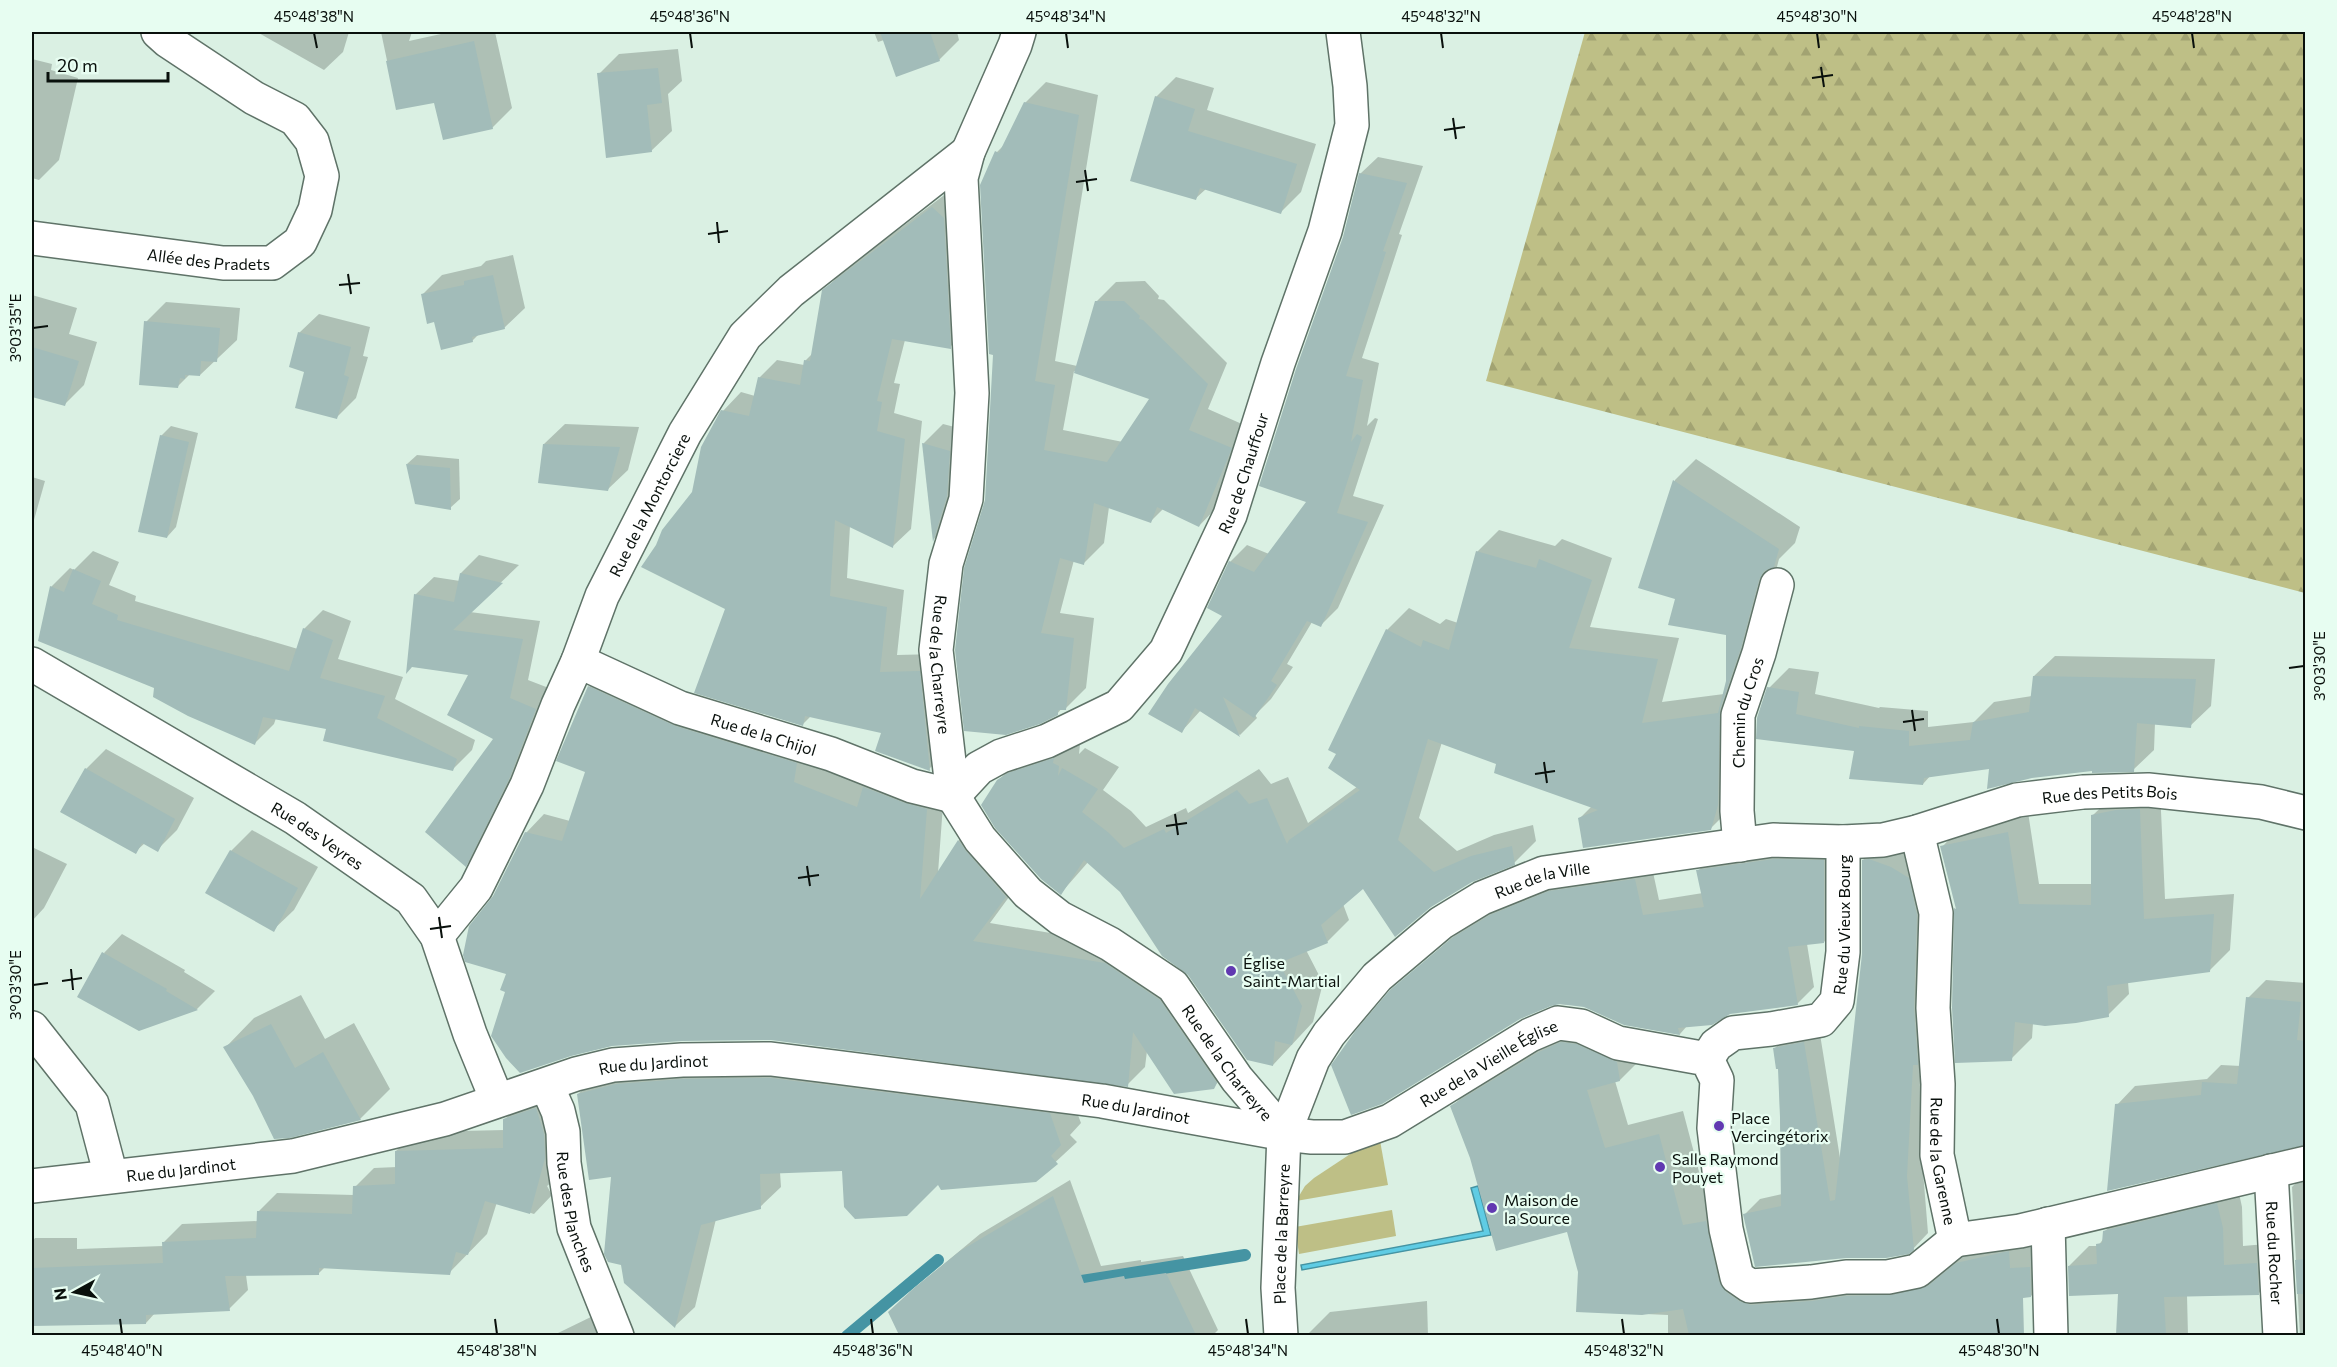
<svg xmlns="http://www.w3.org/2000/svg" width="2337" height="1367" font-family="Commissioner,sans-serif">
<defs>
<pattern id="forest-firs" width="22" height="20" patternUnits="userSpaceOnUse" patternTransform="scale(1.5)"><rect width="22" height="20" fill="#bebf86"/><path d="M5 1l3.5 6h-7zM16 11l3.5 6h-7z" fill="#a2a372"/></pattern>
</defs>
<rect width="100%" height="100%" fill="#daf0e3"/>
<g fill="#bebf86">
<polygon points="1379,1135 1388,1185 1296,1201 1305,1186 1314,1178"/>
<polygon points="1392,1210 1396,1236 1299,1254 1295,1227"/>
</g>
<polygon fill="url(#forest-firs)" points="1585,32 2305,32 2305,593 1486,381"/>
<polygon fill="#5fcce4" stroke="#4594a3" stroke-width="1.5" points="1478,1186 1491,1235 1302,1270 1301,1265 1483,1231 1471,1188"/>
<g fill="#0003" fill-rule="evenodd">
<polygon points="257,32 349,32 343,52 324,70"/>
<polygon points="381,32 412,32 409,41 450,32 495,32 512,108 492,128 435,101 397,108"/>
<polygon points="874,32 957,32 959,40 939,60 884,40 878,42"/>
<polygon points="1404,32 1457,32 1454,34 1404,34"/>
<polygon points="678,49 682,81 668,94 672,131 651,151 599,74 619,54"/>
<polygon points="32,59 52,64 51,70 78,78 59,160 39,180 32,178"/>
<polygon points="1176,77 1214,88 1207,110 1316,144 1301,192 1281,212 1206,189 1196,198 1156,97"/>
<path d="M1046,82L1098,95L1055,361L1077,366L1096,302L1116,282L1145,281L1159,296L1158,299L1164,300L1227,363L1208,409L1251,428L1219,505L1199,526L1163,509L1151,521L1109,507L1104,543L1084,563L1074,560L1060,613L1094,618L1086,688L1066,708H1062L1057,714L986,501L994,354L997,152L1006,143L1025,103ZM1074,371L1152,398L1123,442L1063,430Z"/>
<polygon points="1378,157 1423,166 1399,234 1402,235 1362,358 1379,363 1367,426 1375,418 1378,419 1353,496 1384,505 1338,608 1321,625 1312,622 1287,664 1293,667 1271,699 1255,715 1257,718 1240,735 1201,710 1182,731 1224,615 1230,562 1247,545 1269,554 1309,501 1344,238 1360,174"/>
<polygon points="951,190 968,329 950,347 905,340 894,383 900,384 894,413 922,421 911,529 893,546 850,526 847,578 904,590 897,655 937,654 947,751 929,769 883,731 811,716 803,724 727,609 693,493 723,411 741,392 755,396 759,378 777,360 804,365 805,361 813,353 824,291 842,272"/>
<polygon points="513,255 525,308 504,328 479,334 472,341 435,321 422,295 442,275 481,266 486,261"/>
<polygon points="32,295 77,308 69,334 97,342 84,385 65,404 32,395"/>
<polygon points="166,302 240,308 237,340 200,375 190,374 178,386 146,322"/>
<polygon points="319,314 370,327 363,356 368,357 356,398 337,417 306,371 299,333"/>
<polygon points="565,424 639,427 628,470 607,490 544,444"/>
<polygon points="943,424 970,431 953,520 934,539 923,444"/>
<polygon points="171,426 198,433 176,527 167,537 161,436"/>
<polygon points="417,455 459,459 460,499 450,508 407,464"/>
<polygon points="1696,459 1800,527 1795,543 1779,559 1762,625 1732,807 1710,829 1580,818 1592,806 1498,763 1442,742 1419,818 1457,851 1494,835 1533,825 1536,841 1514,863 1363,887 1343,904 1349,920 1327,942 1306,950 1323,983 1313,1022 1273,1065 1190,974 1121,891 1089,861 1061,893 998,781 1020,758 1074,741 1080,744 1079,754 1085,748 1119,767 1103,790 1131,811 1146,827 1186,808 1188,813 1259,769 1271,784 1288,777 1308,823 1358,786 1338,754 1387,630 1409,608 1440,624 1446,619 1458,623 1477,552 1499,530 1555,546 1562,539 1612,558 1590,627 1679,638 1662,702 1724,694 1728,681 1727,633 1677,598 1640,587 1675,480"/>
<polygon points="32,477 45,481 32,527"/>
<polygon points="93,551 119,562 109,585 136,596 135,601 298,649 304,629 323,610 351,621 338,659 403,677 395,699 475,740 472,750 453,769 328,728 276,718 274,724 255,743 156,687 51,587 70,568 74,570"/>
<polygon points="479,555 519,565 470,612 540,621 528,680 554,690 484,847 466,865 495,738 471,674 415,595 434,577 460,581 461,573"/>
<polygon points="2055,656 2215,659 2211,706 2190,726 2155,723 2154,750 2133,770 1990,768 1931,775 1923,784 1856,750 1758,738 1769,688 1789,668 1819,672 1815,694 1879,708 1880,707 1928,711 1928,727 1974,722 1994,702 2032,696 2034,676"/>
<polygon points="607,669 812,764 866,786 883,770 944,791 938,873 959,840 977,823 1023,878 990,923 1123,945 1231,1069 1213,1087 1147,1051 1145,1067 1127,1085 507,991 508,973 494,897 526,833 544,814 570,821 586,772 589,687"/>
<polygon points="106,749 194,798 177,830 157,850 145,843 135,852 86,769"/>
<polygon points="2160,789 2165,899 2234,894 2230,950 2209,971 2128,982 2129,994 2108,1015 2033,1023 2032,1038 2011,1059 1953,1008 1957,907 1942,847 1962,826 2028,812 2039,884 2093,884 2093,815 2114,795"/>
<polygon points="252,830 318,867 294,910 273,930 207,892 231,851"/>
<polygon points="1840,844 1840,925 1824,942 1807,944 1814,987 1797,1004 1730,1013 1687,1026 1680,1034 1624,1024 1584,1006 1391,991 1470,922 1509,899 1651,863 1659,900 1703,893 1698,871 1714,854"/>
<polygon points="1879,845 1907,852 1924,863 1922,1159 1928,1233 1913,1249 1745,1214 1760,1199 1782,1194 1779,1067 1775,1048 1791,1033 1819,1028 1840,1158 1863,954 1863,860"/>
<polygon points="32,847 67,864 44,908 32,921"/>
<polygon points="122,934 185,970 184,972 215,991 197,1009 139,1029 104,953"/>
<polygon points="2266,980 2306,983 2306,1143 2117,1105 2135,1086 2207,1079 2221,1065 2241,1066 2248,998"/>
<polygon points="301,995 325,1039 354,1023 390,1089 360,1119 254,1095 225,1048 254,1018"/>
<polygon points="1564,1028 1644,1056 1620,1080 1615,1081 1628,1125 1683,1111 1707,1202 1750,1269 1764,1278 1917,1272 1954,1262 1982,1239 2033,1228 2055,1272 2031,1296 1875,1302 1876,1336 1767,1336 1766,1331 1750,1336 1668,1336 1668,1315 1578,1311 1580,1272 1568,1230 1461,1127 1452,1107 1476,1082"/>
<polygon points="637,1064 1070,1094 1081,1123 1070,1135 1077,1142 1035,1181 938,1183 843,1169 780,1172 781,1187 760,1207 716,1219 695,1307 675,1326 578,1094 599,1074"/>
<polygon points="555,1091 552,1182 547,1186 552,1195 534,1214 497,1202 487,1234 449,1273 325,1267 318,1274 246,1275 248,1290 229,1309 155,1313 146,1323 32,1325 32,1242 35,1238 77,1238 77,1249 163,1246 163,1243 182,1224 258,1221 258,1212 277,1193 354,1195 355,1187 374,1168 397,1167 396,1151 415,1132 505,1130 505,1119 524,1100"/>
<polygon points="2306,1173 2306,1336 2300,1336 2292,1187"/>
<polygon points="1070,1180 1101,1266 1141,1260 1141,1262 1183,1256 1218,1330 1212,1336 903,1336 908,1331 909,1293 980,1234"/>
<polygon points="2237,1184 2242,1207 2243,1246 2277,1243 2278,1274 2258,1294 2187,1295 2188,1336 2118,1336 2119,1292 2069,1266 2089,1246 2098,1246 2104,1238 2105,1231 2125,1211"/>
<polygon points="1427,1301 1428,1336 1309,1336 1309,1333 1330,1312"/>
<polygon points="595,1315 622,1336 556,1336 558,1333"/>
<polygon points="2042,1333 2042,1336 1886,1336"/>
</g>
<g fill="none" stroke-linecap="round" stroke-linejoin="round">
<g stroke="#4594a3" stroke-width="12">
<polyline points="1069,1283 1245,1255"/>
<polyline points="847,1336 938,1260"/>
</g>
</g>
<g fill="#a2bcb9">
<polygon points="880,32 930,32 940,61 896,77"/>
<polygon points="474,41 493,129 443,140 434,103 396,110 386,61"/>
<polygon points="658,68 662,103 647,105 652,152 606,158 597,73"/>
<polygon points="1155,96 1195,109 1188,131 1297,164 1281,214 1200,188 1196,200 1130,181"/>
<polygon points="1024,102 1079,115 1035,381 1055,385 1044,450 1107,462 1149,399 1074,373 1095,301 1124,301 1140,316 1139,319 1143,320 1208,384 1189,430 1232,448 1199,527 1157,507 1151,523 1094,503 1084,565 1060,558 1041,633 1074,638 1066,710 1058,710 1058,715 1040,724 1006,735 964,731 955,650 964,568 985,500 993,355 989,354 980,185 995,151 999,153"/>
<polygon points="1359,173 1407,183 1383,251 1386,252 1346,376 1363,380 1351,442 1357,434 1362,437 1337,513 1368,522 1321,627 1307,621 1271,681 1277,685 1254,718 1223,697 1240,737 1195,708 1182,733 1148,714 1168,684 1222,616 1207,608 1229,561 1254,572 1306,502 1259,486 1296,369 1343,237"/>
<polygon points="932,207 944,218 951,349 892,339 877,401 882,402 877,431 905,439 893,548 835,520 830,596 887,607 880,672 920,671 930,771 875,751 881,733 805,716 803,726 694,693 725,609 641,567 656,545 662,530 692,492 701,447 721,410 749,416 758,377 800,385 804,360 810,361 822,290"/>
<polygon points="493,275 505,329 472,337 473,342 441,350 434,322 427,324 421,294 464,285 464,281"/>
<polygon points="144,321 220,328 217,362 201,361 200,376 185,375 185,379 180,378 178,388 139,385"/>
<polygon points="298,332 351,347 344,375 349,377 337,419 295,408 304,372 289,367"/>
<polygon points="32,347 79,361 65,406 32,397"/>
<polygon points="160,435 189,442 167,538 138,532"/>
<polygon points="922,443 950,451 947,496 933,542"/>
<polygon points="543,444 620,447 608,491 538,483"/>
<polygon points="406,464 450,468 451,510 415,504"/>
<polygon points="1673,480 1779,549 1774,567 1764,571 1759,580 1741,648 1720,709 1718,805 1711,830 1583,848 1578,818 1598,810 1494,773 1496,764 1428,739 1398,840 1434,872 1471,856 1512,846 1515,865 1472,882 1431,907 1395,937 1363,889 1321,925 1328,943 1279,963 1302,1006 1292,1045 1275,1041 1273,1066 1247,1060 1188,975 1162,956 1120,892 1084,860 1061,895 1041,879 995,828 981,805 997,780 1008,773 1054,758 1053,763 1059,766 1058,776 1062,768 1098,789 1082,812 1109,833 1124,848 1164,829 1166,833 1237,790 1249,804 1267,798 1287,844 1289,840 1360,790 1328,768 1336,754 1328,750 1386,629 1421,647 1423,640 1449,650 1476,551 1536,568 1539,559 1592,580 1569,648 1658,659 1642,723 1718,713 1726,681 1726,635 1668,625 1675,599 1638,588"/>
<polygon points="73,569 101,581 92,604 118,615 117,620 289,671 303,628 333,640 320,678 385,696 377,718 457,759 453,771 323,741 326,729 263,717 255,745 188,716 153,697 154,688 38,641 50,586 64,592"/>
<polygon points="460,573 503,583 453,630 523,639 510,698 536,709 510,777 466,867 425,832 493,739 447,715 468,675 412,667 406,674 414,594 454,602"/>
<polygon points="2033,676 2196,679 2191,728 2137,723 2134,772 2092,773 2092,771 2032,778 1987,789 1989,769 1924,778 1923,785 1849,779 1854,751 1756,739 1757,718 1767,687 1799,692 1796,714 1859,728 1859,726 1909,731 1909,746 1970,740 1973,722 2029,712"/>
<polygon points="588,686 675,726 797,763 794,782 857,807 863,787 905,803 927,809 920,899 958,840 966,851 1006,897 973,941 1105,963 1160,1000 1217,1083 1214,1089 1174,1094 1133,1032 1128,1087 771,1040 682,1041 612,1046 571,1056 520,1073 506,1058 491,1036 505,992 500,990 506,974 465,962 463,955 469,926 493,896 525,832 562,841 585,772 556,761"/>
<polygon points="85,768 175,819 158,852 142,843 136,854 60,812"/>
<polygon points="2140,809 2144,919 2214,914 2210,972 2107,986 2109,1017 2076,1023 2045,1026 2015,1022 2012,1061 1955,1063 1952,1008 1954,908 1956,909 1940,846 2008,832 2019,904 2091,905 2091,815 2116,810"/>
<polygon points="230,850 298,888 274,932 205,893"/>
<polygon points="1774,859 1824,860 1824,943 1788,947 1798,1005 1730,1014 1712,1025 1678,1028 1680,1035 1624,1025 1584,1007 1560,1004 1551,1006 1520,1019 1382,1104 1351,1115 1331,1065 1356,1030 1390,990 1452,938 1490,915 1549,891 1635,879 1643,915 1704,907 1696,870"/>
<polygon points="1869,859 1891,867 1909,878 1917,915 1914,1008 1918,1065 1913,1065 1907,1176 1914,1250 1909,1254 1886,1258 1846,1258 1755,1267 1743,1214 1781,1206 1780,1117 1778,1069 1776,1069 1773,1048 1804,1042 1830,1201 1835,1200 1862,954 1862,860"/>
<polygon points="102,952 167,989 166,991 198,1010 139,1031 77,997"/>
<polygon points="2246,997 2301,1002 2297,1040 2306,1041 2306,1145 2107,1191 2115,1104 2201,1095 2202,1082 2237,1084"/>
<polygon points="271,1024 295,1068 323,1052 361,1120 290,1138 274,1139 253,1096 223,1047"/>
<polygon points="1561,1042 1576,1044 1617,1062 1620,1081 1587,1090 1605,1148 1659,1134 1683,1225 1706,1221 1719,1281 1726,1292 1739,1301 1751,1305 1812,1301 1847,1296 1892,1295 1928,1286 1956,1263 2009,1251 2010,1268 2030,1267 2031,1297 2023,1298 2024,1335 1689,1335 1683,1309 1642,1315 1576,1312 1578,1272 1567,1232 1496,1251 1470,1158 1450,1106 1539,1052"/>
<polygon points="770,1078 1050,1113 1061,1145 1051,1156 1058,1164 1036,1182 941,1190 938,1185 907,1216 855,1219 844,1207 842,1171 760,1174 761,1209 701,1225 675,1328 624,1283 621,1265 608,1262 604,1254 611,1177 589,1180 577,1094 616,1084 683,1079"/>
<polygon points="536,1108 544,1134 545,1158 530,1214 485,1201 468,1255 456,1252 450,1275 319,1268 319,1275 225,1276 230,1311 146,1315 146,1324 32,1326 32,1268 163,1263 162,1242 256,1238 257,1211 352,1214 353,1186 395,1184 395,1151 503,1148 503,1119"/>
<polygon points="1053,1196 1084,1283 1124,1276 1125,1279 1166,1273 1196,1335 899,1335 888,1312 914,1288 960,1251"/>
<polygon points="2217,1203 2223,1228 2224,1265 2257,1263 2259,1295 2164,1297 2166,1335 2116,1335 2118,1294 2069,1296 2068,1266 2097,1264 2096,1244 2102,1243 2103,1231"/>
<polygon points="2306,1259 2306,1294 2297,1294 2295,1260"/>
</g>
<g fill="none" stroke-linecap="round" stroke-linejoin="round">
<g stroke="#5f7368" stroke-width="36">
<g id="minor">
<path id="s1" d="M1019,32L1015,45L968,152L961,178L972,393L966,499L946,564L936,650L953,796L980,839L1028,893L1060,918L1110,944L1173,986L1237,1079L1284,1134"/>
<path id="s2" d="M32,238L223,263H272L300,242L315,210L322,176L312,141L295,119L254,98L168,41L158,32"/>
<path id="s3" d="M578,661L680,708L831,754L912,786L953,796L979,768L1001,756L1047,741L1119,706L1166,651L1230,515L1278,363L1325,231L1352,125L1350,86L1343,32"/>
<path id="s4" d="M32,664L295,818L411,899L437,936L470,1034L497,1100"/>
<path id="s5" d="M1917,832L1936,913L1933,1008L1938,1084L1937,1155L1955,1240L2020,1231L2306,1163"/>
<path id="s6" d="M1740,845L1737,811L1738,715L1759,653L1777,585"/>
<path id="s7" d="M437,936L476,888L527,785L558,705L578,661L602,596L685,433L745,336L791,291L968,152"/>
<polyline points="32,1028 92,1104 111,1176"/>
<path id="s8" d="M1707,1059L1716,1045L1733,1033L1771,1029L1821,1020L1837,1001L1843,952V842"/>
<path id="s9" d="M547,1086L558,1111L563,1132L564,1163L574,1228L617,1336"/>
<path id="s10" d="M2271,1171L2280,1336"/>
<path id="s11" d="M32,1186L293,1156L445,1119L576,1074L613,1065L682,1060L771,1059L835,1067L1102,1101L1284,1134L1312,1137H1345L1390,1121L1530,1035L1558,1023L1581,1026L1618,1043L1707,1059L1717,1080L1714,1128L1726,1229L1737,1277L1750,1286L1811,1282L1846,1277H1888L1917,1271L1955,1240"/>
<polyline points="2048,1224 2051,1336"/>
<path id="s12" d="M1281,1336L1278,1288L1284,1134L1313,1059L1329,1034L1377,977L1441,923L1482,898L1544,873L1773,840L1843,842L1883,840L1917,832L2017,800L2083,792L2148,790L2261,802L2306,813"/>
</g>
</g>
<use href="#minor" stroke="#fff" stroke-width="33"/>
</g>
<path fill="none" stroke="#09100c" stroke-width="2" d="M314,33L317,48M690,33L692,48M1066,33L1068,48M1441,33L1443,48M1817,33L1819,48M2192,33L2194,48M1821,67L1824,87M1812,78L1833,75M1453,118L1456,139M1444,130L1465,127M1085,170L1088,191M1076,182L1097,179M717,222L719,243M708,234L728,231M348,274L351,294M339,285L360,283M33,328L48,326M2289,668L2304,666M1912,710L1915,731M1903,722L1924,719M1544,762L1547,783M1535,774L1555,771M1175,814L1178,835M1166,826L1187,823M807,866L810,886M798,878L819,875M439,917L442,938M430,929L451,926M71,969L73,990M62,981L82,978M33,985L48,983M120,1319L122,1334M495,1319L497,1334M871,1319L873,1334M1246,1319L1248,1334M1622,1319L1624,1334M1997,1319L1999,1334"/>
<g fill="#6139b1" stroke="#e7fdf1" stroke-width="2">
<circle cx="1231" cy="971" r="6"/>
<circle cx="1719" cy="1126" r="6"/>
<circle cx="1660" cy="1167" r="6"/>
<circle cx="1492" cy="1208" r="6"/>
</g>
<g text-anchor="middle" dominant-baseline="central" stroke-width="4.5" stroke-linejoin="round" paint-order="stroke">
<g font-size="16" fill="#09100c" stroke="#e7fdf1">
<text stroke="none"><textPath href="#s2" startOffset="178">Allée des Pradets</textPath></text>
<text stroke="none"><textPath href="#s3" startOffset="858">Rue de Chauffour</textPath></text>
<text stroke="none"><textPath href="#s7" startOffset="483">Rue de la Montorciere</textPath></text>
<text stroke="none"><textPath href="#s1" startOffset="648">Rue de la Charreyre</textPath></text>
<text stroke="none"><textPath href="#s6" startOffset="134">Chemin du Cros</textPath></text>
<text stroke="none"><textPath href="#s3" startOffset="200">Rue de la Chijol</textPath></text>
<text stroke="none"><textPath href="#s12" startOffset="1160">Rue des Petits Bois</textPath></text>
<text stroke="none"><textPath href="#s4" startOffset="333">Rue des Veyres</textPath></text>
<text stroke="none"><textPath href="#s12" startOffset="582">Rue de la Ville</textPath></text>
<text stroke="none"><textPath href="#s8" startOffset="228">Rue du Vieux Bourg</textPath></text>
<text stroke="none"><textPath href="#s1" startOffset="1170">Rue de la Charreyre</textPath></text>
<text stroke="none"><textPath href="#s11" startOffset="636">Rue du Jardinot</textPath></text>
<text stroke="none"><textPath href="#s11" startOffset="1496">Rue de la Vieille Église</textPath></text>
<text stroke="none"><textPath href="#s11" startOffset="1122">Rue du Jardinot</textPath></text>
<text stroke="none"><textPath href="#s5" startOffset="332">Rue de la Garenne</textPath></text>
<text stroke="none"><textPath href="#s11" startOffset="150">Rue du Jardinot</textPath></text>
<text stroke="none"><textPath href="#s9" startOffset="130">Rue des Planches</textPath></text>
<text stroke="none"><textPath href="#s12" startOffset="102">Place de la Barreyre</textPath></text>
<text stroke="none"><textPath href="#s10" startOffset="82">Rue du Rocher</textPath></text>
</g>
<g font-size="16" fill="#09100c" stroke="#e7fdf1" text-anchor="start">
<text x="1243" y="962">Église<tspan x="1243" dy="18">Saint-Martial</tspan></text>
<text x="1731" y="1117">Place<tspan x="1731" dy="18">Vercingétorix</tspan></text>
<text x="1672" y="1158">Salle Raymond<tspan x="1672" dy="18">Pouyet</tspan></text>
<text x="1504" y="1199">Maison de<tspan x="1504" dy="18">la Source</tspan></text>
</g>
</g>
<rect width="2337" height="1367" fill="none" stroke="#e7fdf1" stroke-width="66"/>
<g transform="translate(75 1292) rotate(262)" stroke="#e7fdf1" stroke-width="4.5" paint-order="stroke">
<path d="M0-4.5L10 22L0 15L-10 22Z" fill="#09100c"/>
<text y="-9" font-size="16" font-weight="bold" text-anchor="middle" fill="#09100c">N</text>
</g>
<path d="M48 72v9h120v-9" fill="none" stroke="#09100c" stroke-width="3"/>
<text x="57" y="72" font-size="18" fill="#09100c" stroke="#e7fdf1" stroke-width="4.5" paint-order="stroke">20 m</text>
<rect x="33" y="33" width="2271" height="1301" fill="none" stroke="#09100c" stroke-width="2"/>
<g font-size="15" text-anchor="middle" fill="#09100c">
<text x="314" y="22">45°48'38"N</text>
<text x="690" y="22">45°48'36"N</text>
<text x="1066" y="22">45°48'34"N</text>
<text x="1441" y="22">45°48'32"N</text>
<text x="1817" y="22">45°48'30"N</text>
<text x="2192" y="22">45°48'28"N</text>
<text transform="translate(16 328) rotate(-90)" y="5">3°03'35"E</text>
<text transform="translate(2320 666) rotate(-90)" y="5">3°03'30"E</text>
<text transform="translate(16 985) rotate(-90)" y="5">3°03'30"E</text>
<text x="122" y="1356">45°48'40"N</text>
<text x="497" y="1356">45°48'38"N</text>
<text x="873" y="1356">45°48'36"N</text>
<text x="1248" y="1356">45°48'34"N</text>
<text x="1624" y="1356">45°48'32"N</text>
<text x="1999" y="1356">45°48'30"N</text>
</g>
</svg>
